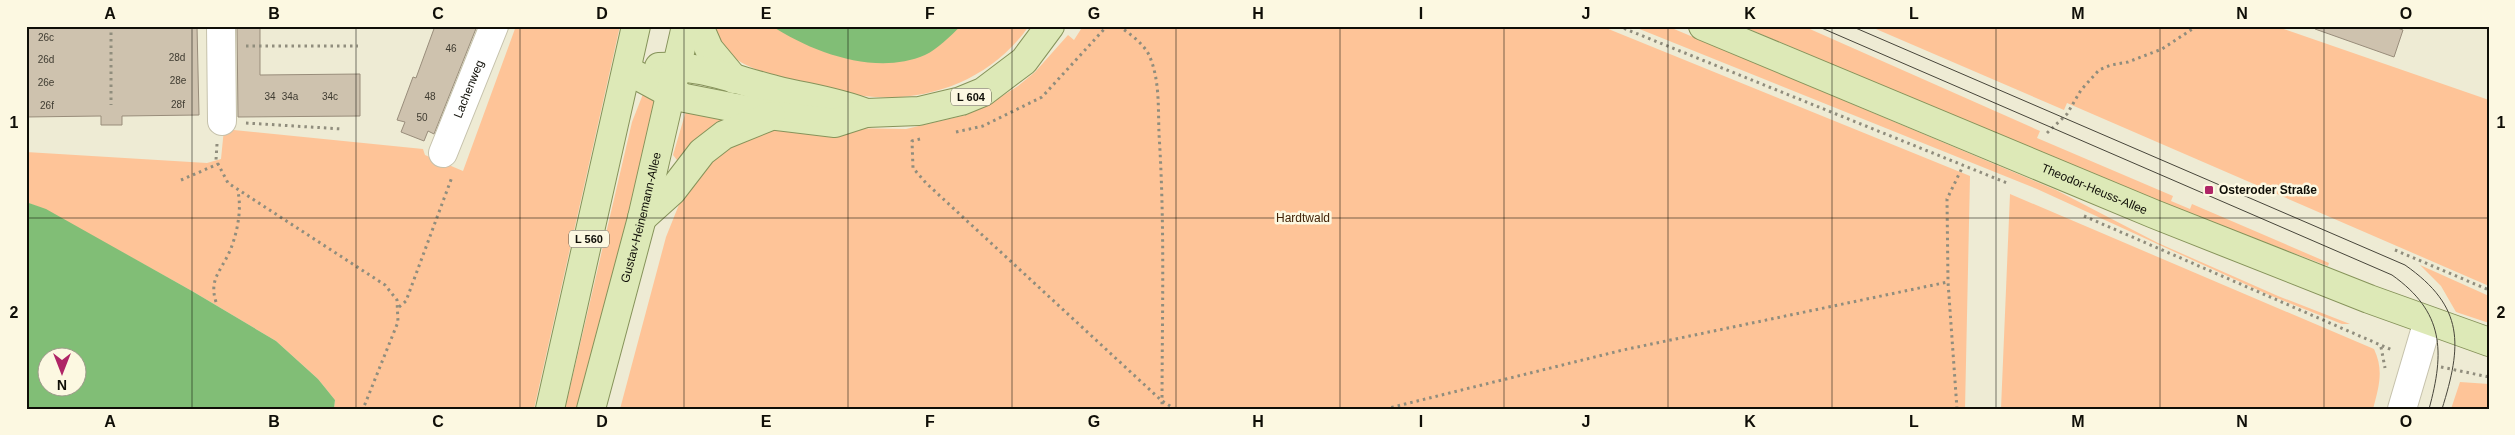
<svg xmlns="http://www.w3.org/2000/svg" width="2515" height="435" font-family="Arial,sans-serif">
<rect width="100%" height="100%" fill="#eeebd4"/>
<g fill="#fec498">
<polygon points="516,26 620,26 534,409 334,409 335,400 318,379 276,341 192,291 46,210 26,202 26,152 207,163 221,159 224,129 423,149 425,155 463,171"/>
<path d="M711,26H1029C994,76 936,101 875,97C851,96 827,88 804,82C781,76 749,72 730,54C722,46 717,36 711,26Z"/>
<polygon points="1083,26 1601,26 1970,176 1965,409 620,409 666,237 680,202 690,181 726,145 780,127 906,129 966,115 996,100 1018,86 1035,72 1068,35 1074,40"/>
<polygon points="1632,26 1667,26 2056,190 2158,243 2278,296 2350,324 2342,324 2269,295 2037,189"/>
<polygon points="1742,26 1803,26 2040,131 2037,138 2173,196 2171,201 2190,209 2192,204 2329,263 2328,266 2129,191"/>
<polygon points="1869,26 2275,26 2489,100 2489,286 2067,103 2064,110"/>
<polygon points="643,94 656,99 610,287 577,409 565,409 632,122"/>
<polygon points="686,111 726,120 681,159 677,160 673,155"/>
<path d="M2010,194L2374,349C2384,370 2379,387 2373,409H2001Z"/>
<polygon points="2420,265 2489,296 2489,323 2456,312 2441,286"/>
<polygon points="2460,382 2489,384 2489,409 2451,409"/>
</g>
<g fill="#81be76" fill-rule="evenodd">
<path d="M772,26H961C950,36 938,49 925,55C877,76 813,53 772,26Z"/>
<path d="M26,202L46,209L192,291L276,341L318,379L335,400L334,409H26ZM48,358H78V388H48Z"/>
</g>
<g fill="#cec2ae" stroke="#998d7b">
<polygon points="26,26 197,26 199,115 122,116 122,125 101,125 101,116 26,117"/>
<polygon points="237,26 260,26 260,75 360,74 360,116 238,117"/>
<polygon points="435,26 477,26 434,134 428,131 424,141 401,132 405,122 397,120 413,77 416,78"/>
<polygon points="2316,26 2392,26 2403,30 2394,57 2315,29"/>
</g>
<g fill="none" stroke-linecap="round" stroke-linejoin="round">
<g stroke="#c6c2ac" stroke-width="30">
<g id="minor">
<polyline points="221,26 222,121"/>
<path id="s1" d="M443,153L494,26"/>
<polyline points="2402,409 2428,321"/>
</g>
</g>
<g stroke="#86935a" stroke-width="30">
<g id="major">
<polyline points="699,26 709,49 734,79"/>
<path id="s2" d="M1703,26L2154,214L2369,299L2489,342"/>
<path d="M659,67C698,64 738,81 776,90C808,98 836,101 866,113"/>
<polyline points="627,70 662,89 685,98 777,116 835,123 866,113 919,111 961,101 983,92 1024,61 1050,26"/>
<polyline points="642,218 672,191 702,152 724,135 771,116"/>
<polyline points="550,409 636,26"/>
<path id="s3" d="M591,409L642,218L686,26"/>
</g>
</g>
<g stroke="#908d7d" stroke-width="3" stroke-dasharray="2.5 4" stroke-linecap="butt">
<polyline points="111,26 111,105"/>
<path d="M1119,26C1130,34 1143,43 1149,55C1160,79 1158,109 1159,134C1165,226 1162,317 1162,409"/>
<polyline points="1618,26 2007,183"/>
<polyline points="246,46 358,46"/>
<polyline points="246,123 342,129"/>
<polyline points="956,132 983,126 1042,97 1107,26"/>
<polyline points="2047,133 2067,114 2081,90 2099,70 2111,65 2128,62 2162,49 2197,26"/>
<polyline points="920,139 912,141 913,168 926,183 1162,401 1175,409"/>
<polyline points="217,144 216,160 228,183 385,285 397,300 398,322 363,409"/>
<polyline points="181,180 218,164"/>
<polyline points="2084,216 2392,350"/>
<polyline points="2395,250 2489,290"/>
<path d="M216,302C209,280 220,272 229,253C237,235 242,210 238,192"/>
<polyline points="399,307 406,301 452,177"/>
<polyline points="2381,347 2385,368"/>
<polyline points="2441,367 2489,377"/>
<polyline points="1385,409 1623,350 1948,282"/>
<polyline points="1957,409 1948,282 1947,199 1963,166"/>
</g>
<use href="#minor" stroke="#fff" stroke-width="28"/>
<use href="#major" stroke="#dde9b7" stroke-width="28"/>
<g stroke="#47453a" stroke-width="1">
<path d="M1817,26L2392,275C2444,312 2445,351 2429,409"/>
<path d="M1851,26L2405,265C2465,307 2462,345 2442,409"/>
</g>
</g>
<path fill="none" stroke="#0f0e07" stroke-width="1" stroke-opacity="0.55" d="M192,26V409M356,26V409M520,26V409M684,26V409M848,26V409M1012,26V409M1176,26V409M1340,26V409M1504,26V409M1668,26V409M1832,26V409M1996,26V409M2160,26V409M2324,26V409M26,218H2489"/>
<rect fill="#af2566" stroke="#fcf8e1" stroke-width="2" x="2204" y="185" width="10" height="10" rx="2.5"/>
<g text-anchor="middle" dominant-baseline="central" stroke-width="5" stroke-linejoin="round" paint-order="stroke">
<g font-size="10" fill="#3f3b31">
<text x="46" y="37">26c</text>
<text x="451" y="48">46</text>
<text x="177" y="57">28d</text>
<text x="46" y="59">26d</text>
<text x="178" y="80">28e</text>
<text x="46" y="82">26e</text>
<text x="270" y="96">34</text>
<text x="290" y="96">34a</text>
<text x="330" y="96">34c</text>
<text x="430" y="96">48</text>
<text x="178" y="104">28f</text>
<text x="47" y="105">26f</text>
<text x="422" y="117">50</text>
</g>
<g fill="#fcf8e1" stroke="#565448" stroke-width="1">
<rect x="951" y="88.5" width="40" height="17" rx="4"/>
<rect x="569" y="230.5" width="40" height="17" rx="4"/>
</g>
<g font-size="11" font-weight="bold" fill="#0f0e07">
<text x="971" y="97">L 604</text>
<text x="589" y="239">L 560</text>
</g>
<g font-size="12" fill="#0f0e07" stroke="#fcf8e1">
<text stroke="none"><textPath href="#s1" startOffset="69">Lachenweg</textPath></text>
<text stroke="none"><textPath href="#s2" startOffset="424">Theodor-Heuss-Allee</textPath></text>
<text stroke="none"><textPath href="#s3" startOffset="198">Gustav-Heinemann-Allee</textPath></text>
</g>
<g font-size="12" font-weight="bold" fill="#0f0e07" stroke="#fcf8e1" text-anchor="start">
<text x="2219" y="190">Osteroder Straße</text>
</g>
<g font-size="12" fill="#402308" stroke="#fcf8e1">
<text x="1303" y="218">Hardtwald</text>
</g>
</g>
<rect width="2515" height="435" fill="none" stroke="#fcf8e1" stroke-width="55"/>
<g transform="translate(62 372) rotate(180)"><circle r="24" fill="#fcf8e1" stroke="#9d9a8a"/>
<path d="M0-4L9 19L0 12L-9 19Z" fill="#af2566"/>
<text y="-8" font-size="14" font-weight="bold" text-anchor="middle" fill="#0f0e07">N</text>
</g>
<rect x="28" y="28" width="2460" height="380" fill="none" stroke="#0f0e07" stroke-width="2"/>
<g font-size="16" text-anchor="middle" font-weight="bold" fill="#0f0e07">
<text x="110" y="19">A</text>
<text x="274" y="19">B</text>
<text x="438" y="19">C</text>
<text x="602" y="19">D</text>
<text x="766" y="19">E</text>
<text x="930" y="19">F</text>
<text x="1094" y="19">G</text>
<text x="1258" y="19">H</text>
<text x="1421" y="19">I</text>
<text x="1586" y="19">J</text>
<text x="1750" y="19">K</text>
<text x="1914" y="19">L</text>
<text x="2078" y="19">M</text>
<text x="2242" y="19">N</text>
<text x="2406" y="19">O</text>
<text x="14" y="128">1</text>
<text x="2501" y="128">1</text>
<text x="14" y="318">2</text>
<text x="2501" y="318">2</text>
<text x="110" y="427">A</text>
<text x="274" y="427">B</text>
<text x="438" y="427">C</text>
<text x="602" y="427">D</text>
<text x="766" y="427">E</text>
<text x="930" y="427">F</text>
<text x="1094" y="427">G</text>
<text x="1258" y="427">H</text>
<text x="1421" y="427">I</text>
<text x="1586" y="427">J</text>
<text x="1750" y="427">K</text>
<text x="1914" y="427">L</text>
<text x="2078" y="427">M</text>
<text x="2242" y="427">N</text>
<text x="2406" y="427">O</text>
</g>
</svg>
